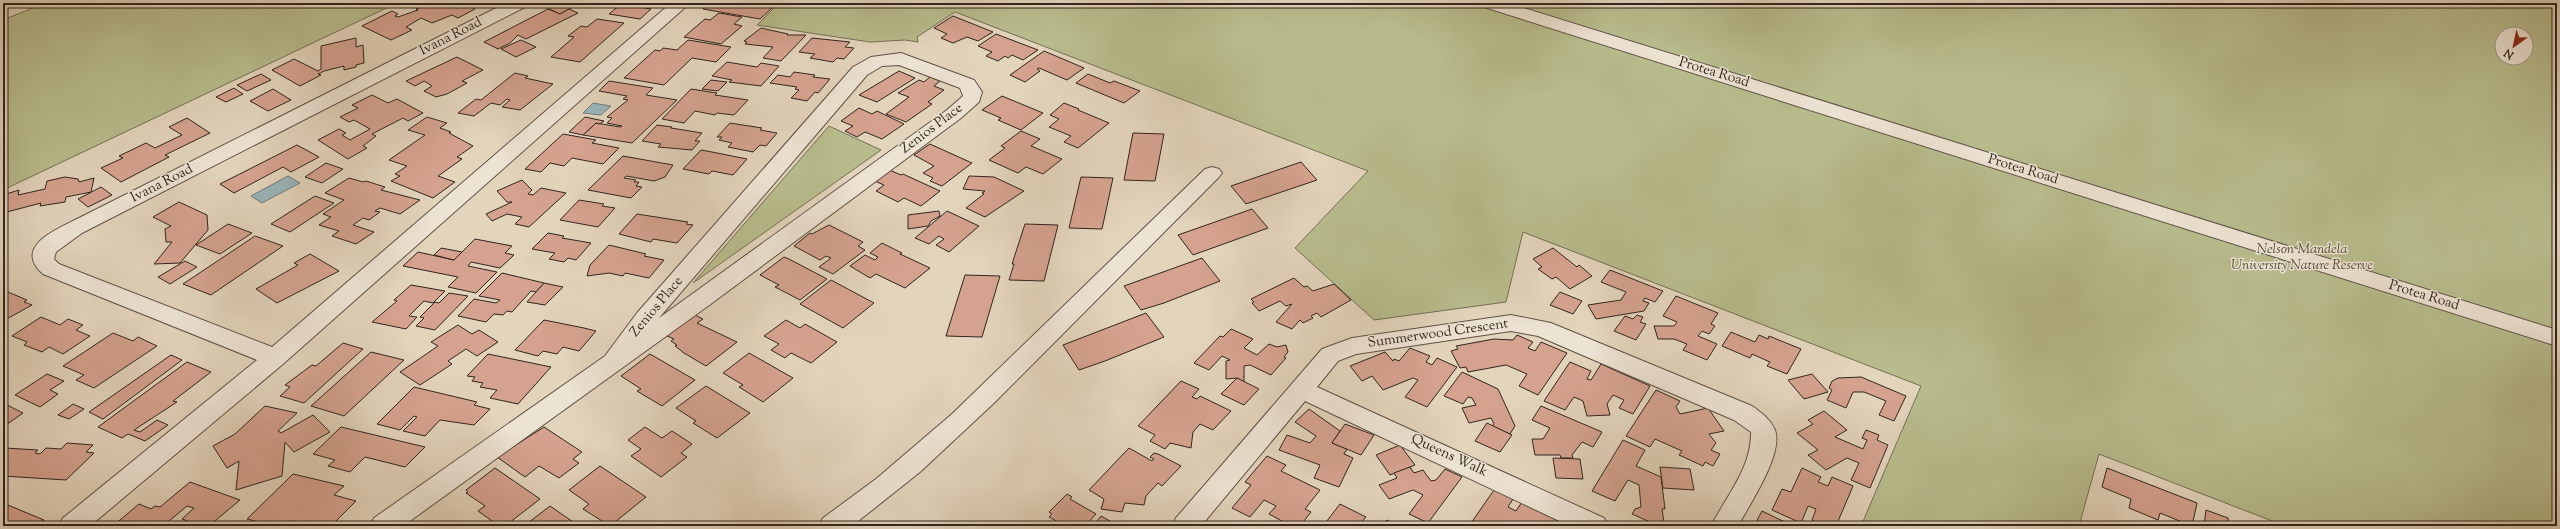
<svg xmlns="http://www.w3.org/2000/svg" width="2560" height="529" font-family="'Sorts Mill Goudy',serif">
<rect width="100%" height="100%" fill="#e3d4bc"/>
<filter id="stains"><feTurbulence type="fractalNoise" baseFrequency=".005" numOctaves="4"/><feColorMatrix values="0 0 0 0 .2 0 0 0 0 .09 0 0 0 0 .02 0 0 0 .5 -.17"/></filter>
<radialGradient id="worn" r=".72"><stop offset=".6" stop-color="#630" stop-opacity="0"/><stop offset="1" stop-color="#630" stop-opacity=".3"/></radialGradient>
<g fill="#b8bc8d" stroke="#747056" fill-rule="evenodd">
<polygon points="45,3 397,3 3,190 3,20"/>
<path d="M779,3H2557V526H2285L2099,454L2079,526H1861L1921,386L1523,232L1506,302L1374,320L1295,248L1368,171L955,12L917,37L918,42L905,40L870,42L757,25ZM2502,34H2526V58H2502Z"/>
<polygon points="829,126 881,150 693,283"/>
</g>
<g fill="#9ab5bc" stroke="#707b7d">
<polygon points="593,103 611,106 601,115 583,113"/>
<polygon points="288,176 300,183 262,203 251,196"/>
</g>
<g fill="#d5a28f" stroke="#31251e">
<polygon points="410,3 462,3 475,9 458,18 452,15 432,23 421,18 406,27 412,30 391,40 362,26 392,11 398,14 395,16 398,17 418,10 416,9 419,8"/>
<polygon points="553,3 575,3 578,4 560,14 545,7"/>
<polygon points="710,3 752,3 772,8 760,19 703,9"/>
<polygon points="621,4 651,9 640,19 609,14"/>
<polygon points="548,9 560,14 569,9 578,13 526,39 518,35 510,43 498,49 484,42"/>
<polygon points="719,13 742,17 734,24 742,26 721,44 684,37 705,19 710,20"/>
<polygon points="953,16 993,32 978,41 967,37 953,43 941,38 947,34 934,28"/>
<polygon points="597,19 624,23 580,62 551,57 574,37 568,36 581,26 587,27"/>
<polygon points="761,28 788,34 787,35 806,35 781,61 763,58 773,47 745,44 747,42 744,41"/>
<polygon points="996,34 1038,50 1023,60 1012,55 1008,58 1005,56 998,61 986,56 992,52 978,46"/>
<polygon points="356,38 356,47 363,45 364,63 356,65 356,67 344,70 344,66 324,71 318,74 321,75 300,86 272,70 294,59 318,71 321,69 321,46"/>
<polygon points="812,38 850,42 845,47 854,48 844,59 837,58 833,62 810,58 815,54 799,52"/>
<polygon points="521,40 536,47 516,57 501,49"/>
<polygon points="688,40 731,47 716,62 692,58 664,85 624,78 655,50 660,51 663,48 677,50"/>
<polygon points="1044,51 1084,68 1067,80 1039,68 1037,69 1040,71 1025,82 1010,75"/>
<polygon points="457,57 483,70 462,81 467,83 447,94 436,97 424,91 432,86 424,81 415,86 406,81"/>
<polygon points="727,62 757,67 761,63 779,66 761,86 729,82 732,80 712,76"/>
<polygon points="899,71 915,78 877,102 859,95"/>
<polygon points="794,72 815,75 813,77 830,79 818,93 815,92 807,101 791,98 799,90 795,89 797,87 770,83 778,75 790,77"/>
<polygon points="515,73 528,76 525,78 553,84 520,110 502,107 510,100 507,99 500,105 491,103 474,116 458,113 476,99 481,100"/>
<polygon points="261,74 271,80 247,91 237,85"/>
<polygon points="1088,74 1110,83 1114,81 1140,91 1124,103 1076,83"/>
<polygon points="930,77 940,81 934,86 944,90 928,102 932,104 906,122 886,114 909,97 898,93 919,80 924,82"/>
<polygon points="711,80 727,82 718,91 702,89"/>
<polygon points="609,81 653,88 646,95 677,100 632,143 583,135 596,123 620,127 622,126 607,123 612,118 607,117 628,100 623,99 627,96 599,91"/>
<polygon points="234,88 243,94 226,102 216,97"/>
<polygon points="273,89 291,100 268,111 250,101"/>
<polygon points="691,89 717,93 715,95 748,100 734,115 717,113 715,115 695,111 684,123 662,119"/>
<polygon points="372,95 388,103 397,99 423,113 408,121 403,118 372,134 376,136 363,146 367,148 348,159 318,140 339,129 346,133 342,135 350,140 370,129 354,120 349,122 340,117 358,108 352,105"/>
<polygon points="1002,96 1043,113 1021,130 998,120 1001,118 982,110"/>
<polygon points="1064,103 1079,109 1078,110 1109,123 1078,148 1064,142 1071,136 1049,127 1059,119 1050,115"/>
<polygon points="859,108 872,114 877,111 904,124 882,139 865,132 857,137 845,131 853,126 841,121"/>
<polygon points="427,117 447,123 440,128 451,132 449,133 473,146 457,157 462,159 438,176 455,182 433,198 391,181 400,176 395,174 407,166 389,160 425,135 408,130"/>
<polygon points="585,117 604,121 600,124 596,123 583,135 569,132"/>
<polygon points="187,118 210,133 165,155 169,157 121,182 101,168 123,158 119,156 146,143 155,148 182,135 169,127"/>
<polygon points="730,123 762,128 760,130 777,133 766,146 760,145 753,152 728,147 732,143 719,140 722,137 717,137"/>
<polygon points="657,125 672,127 671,128 702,133 695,141 700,141 692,150 658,147 661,144 642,141"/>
<polygon points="1021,131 1040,139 1031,146 1062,159 1043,174 1026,167 1018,173 989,160 1005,148 1001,146"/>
<polygon points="1133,133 1164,134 1155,181 1124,180"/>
<polygon points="563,134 596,140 592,143 619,148 603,164 572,158 564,166 550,163 541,172 525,169"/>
<polygon points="930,144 972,163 942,186 930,181 933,178 923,173 934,166 914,155"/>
<polygon points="297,145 319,157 291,172 283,167 234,193 220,184"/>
<polygon points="701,150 712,152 747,159 733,175 712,171 709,174 683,169"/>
<polygon points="623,156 673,165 665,177 654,181 626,176 624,178 636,180 634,182 639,182 636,186 642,187 631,198 588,190"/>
<polygon points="1301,162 1317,180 1246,204 1231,186"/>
<polygon points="326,163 343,169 322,183 305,177"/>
<polygon points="885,168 901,175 903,174 940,191 921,206 904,198 898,202 876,191 884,185 870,179"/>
<polygon points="969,176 994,177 1024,191 985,217 966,208 984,194 982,193 985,191 963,189"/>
<polygon points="65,177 78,179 79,182 94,178 91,192 66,197 65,202 40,206 41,203 3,213 3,195 19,190 18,195 45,189 47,181"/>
<polygon points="1081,177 1113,178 1102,229 1069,228"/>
<polygon points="349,178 363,182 366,181 385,187 381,190 420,200 400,214 380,208 375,211 380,212 369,220 363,218 353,225 374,232 356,244 332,236 339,231 319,225 331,217 323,214 344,200 325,193"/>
<polygon points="522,180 532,190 528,194 533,195 541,188 566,193 529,227 515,224 522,217 507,214 492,221 486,214 512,202 507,202 497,191"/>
<polygon points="101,187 112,195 88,207 78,199"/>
<polygon points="315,196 334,203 290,232 271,224"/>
<polygon points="579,200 604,204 602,206 615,208 598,227 560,220"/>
<polygon points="179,202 207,215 208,230 180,263 154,264 172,242 166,242 165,229 171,226 153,217"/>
<polygon points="1252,209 1268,228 1193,255 1178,235"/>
<polygon points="939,211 940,216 931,221 928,226 908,229 908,215"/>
<polygon points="947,211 979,226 949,252 936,245 944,239 939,236 929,244 915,238"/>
<polygon points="637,214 688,222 686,224 693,225 677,243 653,239 651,242 619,234"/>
<polygon points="228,224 252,233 220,254 196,245"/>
<polygon points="1025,224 1058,225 1044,281 1009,280 1014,264 1012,264"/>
<polygon points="829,225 863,242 858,246 865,250 833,274 819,267 831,258 826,256 820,260 794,246 810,233 812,234"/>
<polygon points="548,233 564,236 562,238 591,243 576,260 568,258 564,262 549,259 555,253 532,249"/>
<polygon points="255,236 283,246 211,295 183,284"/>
<polygon points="475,239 512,246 505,253 514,255 500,268 471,262 468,266 497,272 476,293 448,287 458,277 403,266 418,252 454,260"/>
<polygon points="882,243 902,253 900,254 930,268 905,288 876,274 870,278 850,266 865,255 875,260 878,257 870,253"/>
<polygon points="609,245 646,254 644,256 664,260 649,278 625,273 623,276 609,273 587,276 590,265"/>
<polygon points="441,248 462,252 454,260 434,255"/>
<polygon points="1553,248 1577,267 1579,265 1592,276 1570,289 1556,277 1552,279 1538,269 1542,267 1533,259"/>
<polygon points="310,254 339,271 277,303 256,289 298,265 294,263"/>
<polygon points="784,257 789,259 827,279 800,300 775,287 779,285 760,275"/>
<polygon points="1202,258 1220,281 1164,303 1141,310 1124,286"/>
<polygon points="185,261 197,267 170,284 158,277"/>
<polygon points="1610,270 1663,291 1655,302 1645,298 1643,301 1649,303 1644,311 1596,319 1588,305 1621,300 1626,292 1601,282"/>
<polygon points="502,273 544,283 536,292 531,291 512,312 507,311 503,315 494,314 486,322 458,316 474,299 496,303 500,300 479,296"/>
<polygon points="965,275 1000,276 982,337 946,336"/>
<polygon points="1294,278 1304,287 1307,286 1313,291 1334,284 1351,300 1321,317 1317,313 1311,316 1313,318 1303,323 1300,320 1292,329 1276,322 1292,304 1286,306 1280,301 1259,311 1252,303 1254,302 1251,299"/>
<polygon points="831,280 874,303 843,328 800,304"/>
<polygon points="544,283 563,287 545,305 527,302"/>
<polygon points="411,285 445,291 433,303 424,301 409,316 417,317 406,329 372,322 397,301 394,300"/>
<polygon points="3,290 27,300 24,302 32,305 3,321"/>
<polygon points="1560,292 1582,301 1573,314 1550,305"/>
<polygon points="449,293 468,296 435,330 416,326 424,318 420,317 435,302 439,303"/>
<polygon points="1676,296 1718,313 1711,324 1715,326 1709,334 1702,331 1698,336 1717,344 1707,360 1683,350 1687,344 1674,339 1658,339 1654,326 1674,326 1677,322 1663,316"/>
<polygon points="1146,313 1164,337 1105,361 1079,370 1063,345"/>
<polygon points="693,314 703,319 697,323 737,342 706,366 684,353 675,346 677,345 671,341 674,339 665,335"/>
<polygon points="1637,315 1643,317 1640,322 1646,324 1636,340 1614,331 1625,316 1633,319"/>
<polygon points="41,317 60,325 68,319 83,325 76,330 90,336 63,354 49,347 42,352 24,345 27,342 12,336"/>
<polygon points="544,320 584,328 596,331 579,351 563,347 557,354 543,351 538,356 515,350"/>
<polygon points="786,320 800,328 805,324 837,342 811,363 791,353 785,358 771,350 779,344 764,336"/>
<polygon points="458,325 472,334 479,330 498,342 477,356 466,349 448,361 452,364 420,385 400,372 438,346 431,342"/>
<polygon points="1231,329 1253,339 1244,348 1257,355 1269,344 1277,347 1286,345 1288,352 1284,357 1286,358 1271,375 1250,365 1244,366 1244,382 1237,378 1226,379 1226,361 1230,360 1222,356 1209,370 1194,363 1220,336 1223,337"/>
<polygon points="1731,332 1755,342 1759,335 1768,339 1769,336 1801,349 1787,374 1767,366 1770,362 1752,354 1750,358 1722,346"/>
<polygon points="113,333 133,341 138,337 157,346 94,388 76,380 84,375 63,366"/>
<polygon points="1517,335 1533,342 1528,348 1535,351 1541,342 1567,353 1538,395 1519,386 1527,374 1506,365 1468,372 1466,367 1460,368 1451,351 1458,349 1456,346 1494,339 1513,340"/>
<polygon points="343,343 363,349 304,403 280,396 290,387 285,385 312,365 316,366"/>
<polygon points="1410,348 1430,356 1426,362 1432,365 1437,358 1457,367 1427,407 1405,397 1418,380 1413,378 1383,390 1372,376 1362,381 1350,366 1385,352 1393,361 1394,359 1399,361"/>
<polygon points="371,352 404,360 344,416 311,406"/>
<polygon points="749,353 793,378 763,402 739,387 743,385 723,373"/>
<polygon points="488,354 551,367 518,404 490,398 497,390 480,387 483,383 472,381 475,377 467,376"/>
<polygon points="650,354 695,380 662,406 637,391 641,389 621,376"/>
<polygon points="171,355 182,360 103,419 89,412"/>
<polygon points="187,362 211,372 173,401 177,402 134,430 140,432 157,420 168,425 145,441 128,434 122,438 98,427"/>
<polygon points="1570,362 1591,371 1587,379 1591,380 1601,364 1650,386 1633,414 1619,408 1624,400 1613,395 1607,404 1610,415 1587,416 1583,401 1574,397 1565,410 1544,401"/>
<polygon points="1462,372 1498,389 1515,426 1510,434 1492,426 1494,424 1491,418 1469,423 1462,408 1476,405 1472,398 1468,397 1463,404 1444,396"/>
<polygon points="47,374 64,381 50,390 58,394 40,407 15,395"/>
<polygon points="1812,374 1828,392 1804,399 1788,380"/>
<polygon points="1861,377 1906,396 1894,421 1879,415 1886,401 1864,392 1853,392 1846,408 1827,400 1832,390 1829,388 1832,381 1838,378"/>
<polygon points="1237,378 1259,389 1244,405 1221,394"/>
<polygon points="1181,381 1199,389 1192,397 1197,399 1200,396 1231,411 1213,430 1200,424 1193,432 1191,448 1170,443 1165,449 1150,441 1155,435 1138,426"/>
<polygon points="706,386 750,413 717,438 693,423 696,421 676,408"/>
<polygon points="414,387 477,402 474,405 490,409 474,425 440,420 425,436 403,431 417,417 414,416 400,430 377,424"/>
<polygon points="1656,390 1680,401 1676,407 1680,414 1708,408 1724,431 1709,434 1716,443 1711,450 1720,454 1713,466 1705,462 1703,466 1679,455 1682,451 1655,439 1650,447 1626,436"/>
<polygon points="3,403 23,413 3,427"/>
<polygon points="73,404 84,409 69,419 58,415"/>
<polygon points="265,406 297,413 278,431 281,433 313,415 330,432 294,452 285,442 282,476 236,490 239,461 227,468 213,446 235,434"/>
<polygon points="1541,406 1602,432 1593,447 1582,442 1572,455 1573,458 1561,458 1560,455 1535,455 1532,439 1543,439 1550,428 1532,420"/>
<polygon points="1309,409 1340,431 1332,443 1347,449 1344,454 1353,458 1339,487 1314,478 1320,465 1279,450 1287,435 1310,443 1316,436 1295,422"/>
<polygon points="1824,411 1847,430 1835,437 1863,449 1867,440 1862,438 1866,430 1879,435 1877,440 1888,445 1870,488 1851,480 1859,463 1847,458 1826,470 1808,455 1818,450 1797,433 1813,424 1808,420"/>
<polygon points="1487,423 1512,435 1500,452 1475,441"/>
<polygon points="1345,424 1374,435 1361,455 1332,443"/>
<polygon points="341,427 425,447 405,467 365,457 350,472 328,466 335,460 313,454"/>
<polygon points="544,427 582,452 573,459 579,463 559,478 539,466 525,477 497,457"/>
<polygon points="645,427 662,438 672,431 692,444 681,453 687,457 661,477 631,456 641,449 628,440"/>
<polygon points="1623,440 1645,450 1636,466 1661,477 1665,509 1662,509 1664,522 1659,526 1632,514 1635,509 1641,507 1639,485 1628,480 1615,501 1592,491"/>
<polygon points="67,443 93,445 86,452 94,453 66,480 3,476 3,451 5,448 38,450 35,453 40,454 46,448 61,449"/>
<polygon points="1400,445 1415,465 1390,475 1376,455"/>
<polygon points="1129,448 1152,461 1154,459 1150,457 1154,453 1158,454 1181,466 1162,486 1158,483 1146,496 1144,505 1125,503 1122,512 1101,509 1104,499 1089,490"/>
<polygon points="1267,456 1286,465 1281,471 1320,490 1305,509 1311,512 1300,526 1291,526 1269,514 1276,506 1264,500 1250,517 1232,508 1251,485 1245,482"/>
<polygon points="1553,458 1580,459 1583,479 1556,478"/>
<polygon points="600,466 646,497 610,526 583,509 589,504 569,490"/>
<polygon points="1410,467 1414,473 1423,470 1431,481 1436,480 1445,469 1462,477 1428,523 1409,514 1423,495 1413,490 1389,499 1379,485 1397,478 1394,473"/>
<polygon points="1660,467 1690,469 1694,490 1663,488"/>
<polygon points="495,468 540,499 505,526 499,526 478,511 485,506 466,493 468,492 466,490"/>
<polygon points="1802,468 1821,477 1818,482 1828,486 1832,477 1853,486 1836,526 1826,526 1812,520 1816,509 1808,506 1801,523 1772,510 1782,489 1791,492"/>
<polygon points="2107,468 2197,503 2192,526 2160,513 2158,520 2129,508 2131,499 2102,487"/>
<polygon points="293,474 344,486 334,495 356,501 331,526 312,526 292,521 286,526 274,526 247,519"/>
<polygon points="190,482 240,500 209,526 201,526 182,519 194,508 187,506 163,526 113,526 139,504 151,509 155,506 160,507"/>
<polygon points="1494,490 1513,499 1508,507 1516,511 1524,499 1576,526 1469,526"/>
<polygon points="1067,494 1072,497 1070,499 1096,514 1085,526 1060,526 1062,524 1049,517 1052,514 1049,512"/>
<polygon points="3,503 44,520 36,526 3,526"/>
<polygon points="1340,504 1366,517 1360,524 1363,526 1323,526"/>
<polygon points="550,506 579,526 524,526"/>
<polygon points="2206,510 2228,518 2228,523 2236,526 2204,526"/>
<polygon points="1762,511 1789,524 1788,526 1754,526"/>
<polygon points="1101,516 1119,526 1093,526"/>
<polygon points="1387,520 1398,526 1383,526"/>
</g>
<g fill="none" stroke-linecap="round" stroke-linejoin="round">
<g stroke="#5e5146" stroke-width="2">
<g id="minor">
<path d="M506,3H528L525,7L82,233L56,252L54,259L59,264L272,347L671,3H690L283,364L90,526H59L63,518L257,360L43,274C14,248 52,231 75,220Z"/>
<polygon points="1481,3 1508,3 2557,330 2557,346 1484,7"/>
<path d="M901,53L974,80L982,92L979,102L961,118L708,306L403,526H370L374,518L605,356L637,313L853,67L871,57ZM899,65L960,88L963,96L947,110L659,318L867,75L882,66Z"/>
<polygon points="1212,167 1219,169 1222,173 1219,177 994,403 920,472 852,526 819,526 823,518 876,479 952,414 1205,169"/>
<path d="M1511,315L1551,323L1752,406C1762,413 1770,419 1775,430C1784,454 1749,505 1738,526H1711C1726,497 1752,467 1751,432L1734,420L1538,336L1511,331L1356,354L1338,361L1317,387L1604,518L1608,526H1570L1305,401L1201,526H1172L1176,518L1322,349L1352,338Z"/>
</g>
</g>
<use href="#minor" fill="#ede3d3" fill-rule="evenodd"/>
</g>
<g text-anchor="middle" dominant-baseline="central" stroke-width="3" stroke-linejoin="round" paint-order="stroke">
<g font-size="14" fill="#31251e" stroke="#ede3d3">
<text transform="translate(451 37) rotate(-27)">Ivana Road</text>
<text transform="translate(1714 73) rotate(17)">Protea Road</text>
<text transform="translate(932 129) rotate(-37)">Zenios Place</text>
<text transform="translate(2023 170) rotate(17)">Protea Road</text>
<text transform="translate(162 184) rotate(-27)">Ivana Road</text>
<text transform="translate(2424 296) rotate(17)">Protea Road</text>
<text transform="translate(657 307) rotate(-50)">Zenios Place</text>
<text transform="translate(1438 334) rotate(-8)">Summerwood Crescent</text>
<text transform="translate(1449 456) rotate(25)">Queens Walk</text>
</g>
<g font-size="14" font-style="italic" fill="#534b3a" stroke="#ede3d3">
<text x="2302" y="250">Nelson Mandela<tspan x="2302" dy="16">University Nature Reserve</tspan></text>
</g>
</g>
<rect width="2560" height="529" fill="none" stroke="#e3d4bc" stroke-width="16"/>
<rect x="4" y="4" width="2552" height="521" fill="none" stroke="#31251e" stroke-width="2"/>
<rect x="8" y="8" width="2544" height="513" fill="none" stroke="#31251e"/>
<g transform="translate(2514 46) rotate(213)"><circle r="19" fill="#ede3d3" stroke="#a2978b"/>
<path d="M0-3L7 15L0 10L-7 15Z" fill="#8f2418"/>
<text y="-6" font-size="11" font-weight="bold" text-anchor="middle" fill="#31251e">N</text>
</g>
<rect width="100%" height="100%" filter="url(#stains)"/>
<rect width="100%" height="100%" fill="url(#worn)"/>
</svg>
